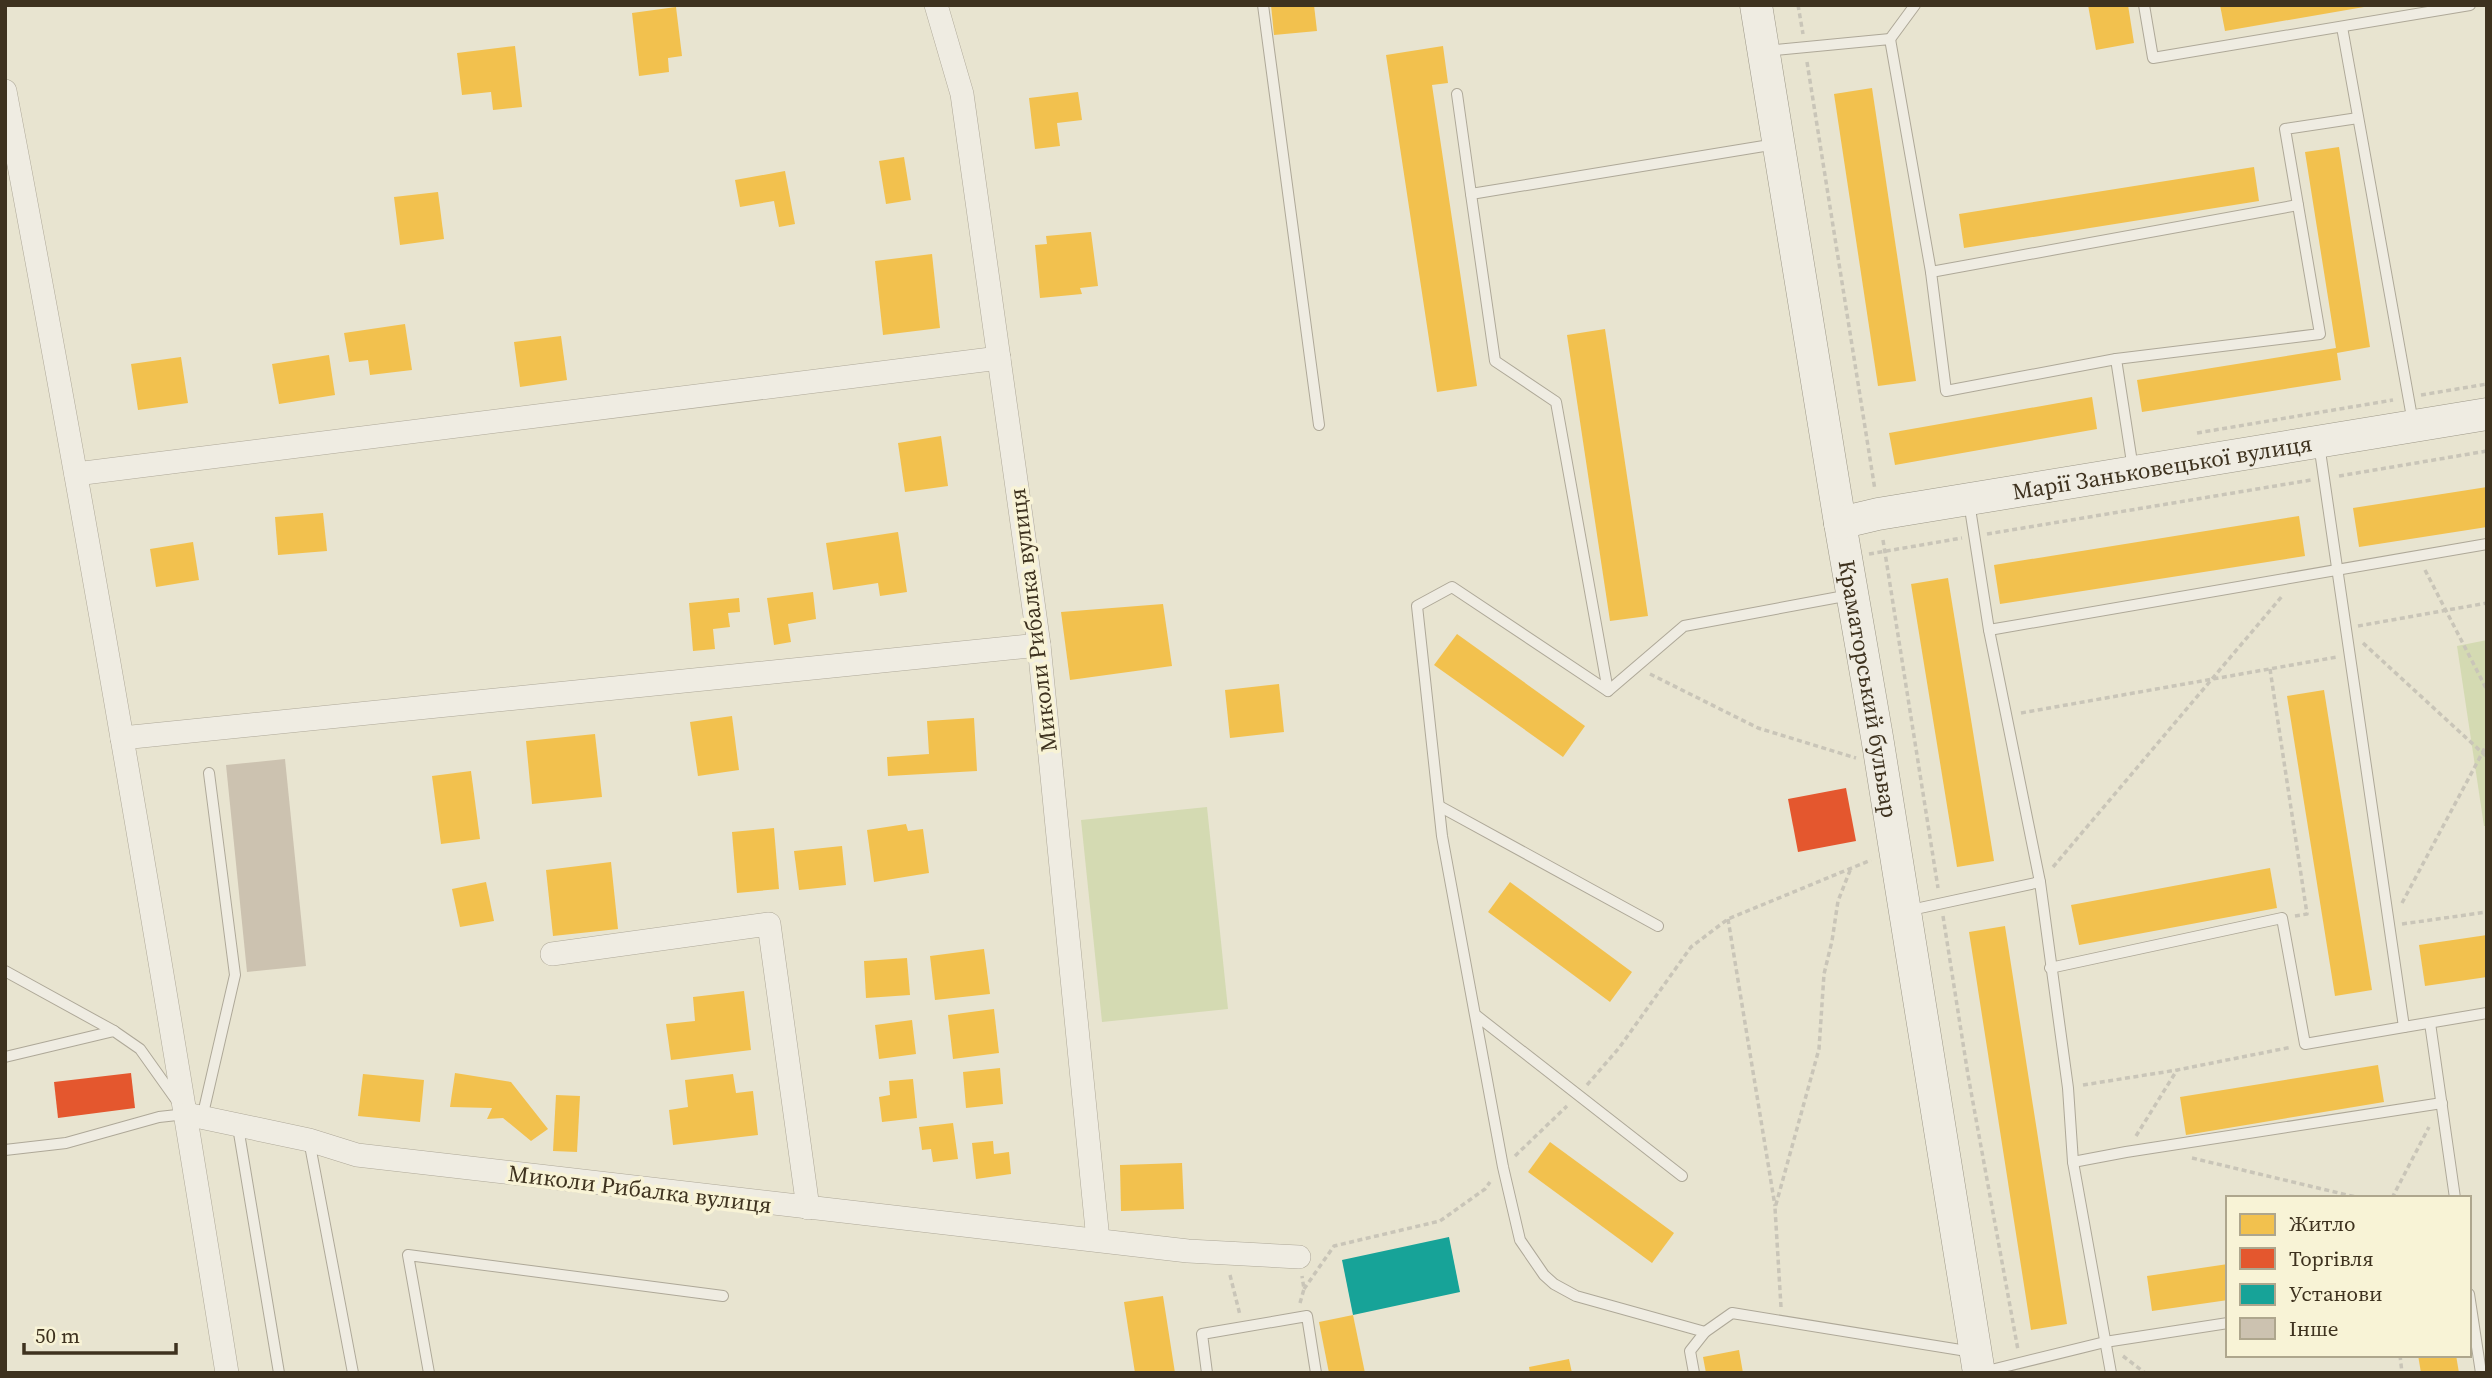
<svg xmlns="http://www.w3.org/2000/svg" width="2492" height="1378" font-family="'Source Serif 4',serif">
<rect width="100%" height="100%" fill="#e8e4d0"/>
<g fill="#d4dab2">
<polygon points="2487,640 2487,826 2484,826 2457,646"/>
<polygon points="1207,807 1228,1009 1102,1022 1081,820"/>
</g>
<g fill="#f2c14e">
<polygon points="1271,5 1314,5 1317,31 1274,35"/>
<polygon points="2088,5 2128,5 2134,43 2096,50"/>
<polygon points="2220,5 2364,5 2364,7 2225,31"/>
<polygon points="676,7 682,56 668,58 669,72 639,76 632,13"/>
<polygon points="515,46 522,107 493,110 491,92 462,95 457,53"/>
<polygon points="1443,46 1448,83 1432,85 1477,386 1437,392 1386,55"/>
<polygon points="1872,88 1916,381 1878,386 1834,94"/>
<polygon points="1078,92 1082,120 1057,123 1060,146 1035,149 1029,98"/>
<polygon points="2339,147 2370,347 2337,353 2341,380 2142,412 2137,380 2336,348 2305,152"/>
<polygon points="904,157 911,200 886,204 879,161"/>
<polygon points="2254,167 2259,201 1964,248 1959,214"/>
<polygon points="785,171 795,224 779,227 774,201 740,207 735,180"/>
<polygon points="438,192 444,239 400,245 394,197"/>
<polygon points="1091,232 1098,286 1080,288 1082,294 1040,298 1035,245 1047,244 1046,236"/>
<polygon points="932,254 940,328 883,335 875,261"/>
<polygon points="405,324 412,370 370,375 368,360 349,362 344,333"/>
<polygon points="1605,329 1648,616 1610,621 1567,335"/>
<polygon points="561,336 567,380 520,387 514,342"/>
<polygon points="329,355 335,395 279,404 272,364"/>
<polygon points="181,357 188,403 138,410 131,364"/>
<polygon points="2092,397 2097,429 1895,465 1889,433"/>
<polygon points="941,436 948,486 905,492 898,443"/>
<polygon points="2487,487 2487,527 2359,547 2353,508"/>
<polygon points="323,513 327,551 278,555 275,517"/>
<polygon points="2299,516 2305,556 2000,604 1994,565"/>
<polygon points="898,532 907,592 880,596 878,583 833,590 826,543"/>
<polygon points="193,542 199,580 156,587 150,549"/>
<polygon points="1948,578 1994,861 1957,867 1911,584"/>
<polygon points="813,592 816,619 788,624 791,642 774,645 767,598"/>
<polygon points="739,598 740,612 728,613 730,627 713,629 715,649 693,651 689,603"/>
<polygon points="1163,604 1172,666 1070,680 1061,612"/>
<polygon points="1457,634 1585,726 1563,757 1434,665"/>
<polygon points="1279,684 1284,732 1230,738 1225,690"/>
<polygon points="2324,690 2372,990 2335,996 2287,696"/>
<polygon points="732,716 739,770 698,776 690,722"/>
<polygon points="974,718 977,771 888,776 887,757 929,754 927,721"/>
<polygon points="595,734 602,797 532,804 526,741"/>
<polygon points="471,771 480,839 441,844 432,776"/>
<polygon points="906,824 908,831 923,829 929,873 874,882 867,830"/>
<polygon points="774,828 779,889 737,893 732,832"/>
<polygon points="842,846 846,885 799,890 794,851"/>
<polygon points="611,862 618,929 553,936 546,870"/>
<polygon points="2270,868 2277,908 2079,945 2071,905"/>
<polygon points="486,882 494,921 460,927 452,889"/>
<polygon points="1510,882 1632,972 1610,1002 1488,912"/>
<polygon points="2005,926 2067,1324 2031,1330 1969,932"/>
<polygon points="2487,935 2487,977 2425,986 2419,945"/>
<polygon points="984,949 990,994 935,1000 930,956"/>
<polygon points="907,958 910,995 866,998 864,961"/>
<polygon points="744,991 751,1050 671,1060 666,1024 695,1021 693,997"/>
<polygon points="994,1009 999,1053 953,1059 948,1015"/>
<polygon points="912,1020 916,1054 879,1059 875,1025"/>
<polygon points="2378,1065 2384,1102 2186,1135 2180,1097"/>
<polygon points="1000,1068 1003,1104 966,1108 963,1072"/>
<polygon points="455,1073 511,1082 548,1129 531,1141 503,1118 487,1119 492,1108 450,1107"/>
<polygon points="363,1074 424,1080 420,1122 358,1116"/>
<polygon points="733,1074 736,1093 753,1091 758,1135 673,1145 669,1110 688,1107 685,1080"/>
<polygon points="913,1079 917,1118 882,1122 879,1097 890,1095 889,1081"/>
<polygon points="556,1095 580,1096 577,1152 553,1151"/>
<polygon points="953,1123 958,1159 933,1162 931,1149 922,1150 919,1127"/>
<polygon points="993,1141 994,1154 1009,1152 1011,1174 976,1179 972,1143"/>
<polygon points="1550,1142 1674,1233 1652,1263 1528,1172"/>
<polygon points="1182,1163 1184,1209 1121,1211 1120,1165"/>
<polygon points="2228,1264 2228,1300 2152,1311 2147,1276"/>
<polygon points="1163,1296 1175,1373 1135,1373 1124,1302"/>
<polygon points="1353,1315 1365,1373 1329,1373 1319,1322"/>
<polygon points="1739,1350 1743,1373 1706,1373 1703,1357"/>
<polygon points="2418,1355 2456,1355 2459,1373 2421,1373"/>
<polygon points="1569,1359 1572,1373 1530,1373 1529,1367"/>
</g>
<g fill="#e4572e">
<polygon points="1846,788 1856,841 1798,852 1788,799"/>
<polygon points="131,1073 135,1108 58,1118 54,1082"/>
</g>
<polygon fill="#17a398" points="1449,1237 1460,1292 1353,1315 1342,1260"/>
<polygon fill="#ccc2b0" points="285,759 306,966 247,972 226,765"/>
<g fill="none" stroke-linecap="round" stroke-linejoin="round">
<g stroke="#aea898" stroke-width="12">
<g id="lane">
<polyline points="1263,5 1319,425"/>
<polyline points="2144,5 2153,58 2470,5"/>
<polyline points="2342,27 2413,423"/>
<polyline points="1890,39 1915,5"/>
<polyline points="1766,51 1890,39 1931,272"/>
<polyline points="1457,94 1471,194 1776,144"/>
<polyline points="1471,194 1495,361 1556,402 1608,691"/>
<polyline points="2116,359 1946,391 1931,272 2298,205"/>
<polyline points="2319,444 2404,1027 2487,1013"/>
<polyline points="2133,469 2116,359 2320,334 2285,129 2358,118"/>
<polyline points="1969,502 1989,630 2040,882 2068,1088 2073,1162 2111,1373"/>
<polyline points="1989,630 2487,544"/>
<polyline points="1439,806 1658,926"/>
<polyline points="1906,911 2040,882"/>
<polyline points="2050,968 2282,918 2305,1044 2404,1027"/>
<polyline points="5,971 114,1031"/>
<polyline points="1477,1016 1682,1176"/>
<polyline points="2430,1023 2455,1198"/>
<polyline points="5,1057 114,1031 140,1049 177,1101"/>
<polyline points="202,1118 235,975 209,773"/>
<polyline points="238,1127 279,1373"/>
<polyline points="309,1140 353,1373"/>
<polyline points="5,1150 66,1143 159,1117 186,1114"/>
<polyline points="2073,1162 2126,1152 2442,1103"/>
<polyline points="2469,1294 2481,1373"/>
<polyline points="1705,1332 1576,1296 1554,1284 1544,1275 1520,1240 1503,1167 1442,836 1417,606 1452,587 1608,691 1684,626 1850,595"/>
<polyline points="1983,1372 2105,1342 2228,1323"/>
<polyline points="429,1373 408,1255 723,1296"/>
<polyline points="1207,1373 1202,1334 1307,1316 1316,1373"/>
<polyline points="1694,1373 1690,1351 1705,1332 1732,1313 1973,1352"/>
</g>
</g>
<g stroke="#aea898" stroke-width="24">
<g id="street">
<polyline points="936,5 962,94 1039,645 1098,1240"/>
<path d="M5,91C86,517 159,945 227,1373"/>
<polyline points="76,474 999,358"/>
<polyline points="122,738 1039,645"/>
<polyline points="552,954 769,924 808,1208"/>
<polyline points="186,1114 309,1140 357,1155 1188,1251 1299,1257"/>
</g>
</g>
<g stroke="#9d9888" stroke-width="33">
<g id="secondary">
<path id="s1" d="M1756,5L1840,523L1877,737L1979,1373"/>
<path id="s2" d="M1840,523L1878,514L2487,414"/>
</g>
</g>
<g stroke="#c9c5b8" stroke-width="3.5" stroke-dasharray="5 3.5" stroke-linecap="butt">
<polyline points="1798,5 1803,34"/>
<polyline points="1807,62 1875,490"/>
<polyline points="2421,395 2487,384"/>
<polyline points="2197,433 2393,400"/>
<polyline points="2339,476 2487,451"/>
<polyline points="1987,534 2311,480"/>
<polyline points="1883,540 1938,888"/>
<polyline points="1869,554 1962,538"/>
<polyline points="2425,570 2487,690"/>
<polyline points="2358,626 2487,603"/>
<polyline points="2363,643 2487,757"/>
<polyline points="2270,669 2307,914 2295,916"/>
<polyline points="1650,674 1758,728 1856,758"/>
<polyline points="2021,713 2337,657"/>
<polyline points="2053,867 2283,595"/>
<polyline points="2402,903 2487,744"/>
<polyline points="1943,916 1968,1075 2018,1350"/>
<polyline points="1728,919 1775,1206"/>
<polyline points="2402,924 2487,912"/>
<polyline points="1587,1085 1619,1048 1691,947 1728,919 1871,860"/>
<polyline points="2083,1085 2177,1070 2292,1047"/>
<polyline points="2136,1136 2177,1070"/>
<polyline points="1515,1156 1567,1106"/>
<polyline points="2192,1158 2360,1198"/>
<polyline points="2392,1198 2429,1127"/>
<polyline points="1230,1275 1240,1315"/>
<polyline points="1304,1289 1334,1246 1440,1221 1485,1189 1490,1182"/>
<polyline points="1300,1303 1304,1289 1302,1276"/>
<polyline points="1781,1307 1775,1208 1819,1049 1824,974 1832,941 1838,901 1851,868"/>
<polyline points="2400,1355 2402,1373"/>
<polyline points="2123,1356 2145,1373"/>
</g>
<use href="#lane" stroke="#efece2" stroke-width="10"/>
<use href="#street" stroke="#efece2" stroke-width="23"/>
<use href="#secondary" stroke="#efece2" stroke-width="32"/>
</g>
<g text-anchor="middle" dominant-baseline="central" stroke-width="7" stroke-linejoin="round" paint-order="stroke">
<g font-size="23" fill="#3e321f" stroke="#f8f3d6">
<text stroke="none"><textPath href="#s2" startOffset="327">Марії Заньковецької вулиця</textPath></text>
<text transform="translate(1033 620) rotate(-97)">Миколи Рибалка вулиця</text>
<text stroke="none"><textPath href="#s1" startOffset="693">Краматорський бульвар</textPath></text>
<text transform="translate(640 1189) rotate(7)">Миколи Рибалка вулиця</text>
</g>
</g>
<rect width="2492" height="1378" fill="none" stroke="#3e321f" stroke-width="14"/>
<rect x="2226" y="1196" width="245" height="161" fill="#f8f3d6" stroke="#aea68d" stroke-width="2"/>
<rect x="2240" y="1214" width="35" height="21" fill="#f2c14e" stroke="#aea68d" stroke-width="2"/>
<text x="2289" y="1231" font-size="21" fill="#3e321f">Житло</text>
<rect x="2240" y="1248" width="35" height="21" fill="#e4572e" stroke="#aea68d" stroke-width="2"/>
<text x="2289" y="1266" font-size="21" fill="#3e321f">Торгівля</text>
<rect x="2240" y="1284" width="35" height="21" fill="#17a398" stroke="#aea68d" stroke-width="2"/>
<text x="2289" y="1301" font-size="21" fill="#3e321f">Установи</text>
<rect x="2240" y="1318" width="35" height="21" fill="#ccc2b0" stroke="#aea68d" stroke-width="2"/>
<text x="2289" y="1336" font-size="21" fill="#3e321f">Інше</text>
<path d="M24 1343v10h152v-10" fill="none" stroke="#3e321f" stroke-width="3.5"/>
<text x="35" y="1343" font-size="21" fill="#3e321f" stroke="#f8f3d6" stroke-width="5" paint-order="stroke">50 m</text>
</svg>
